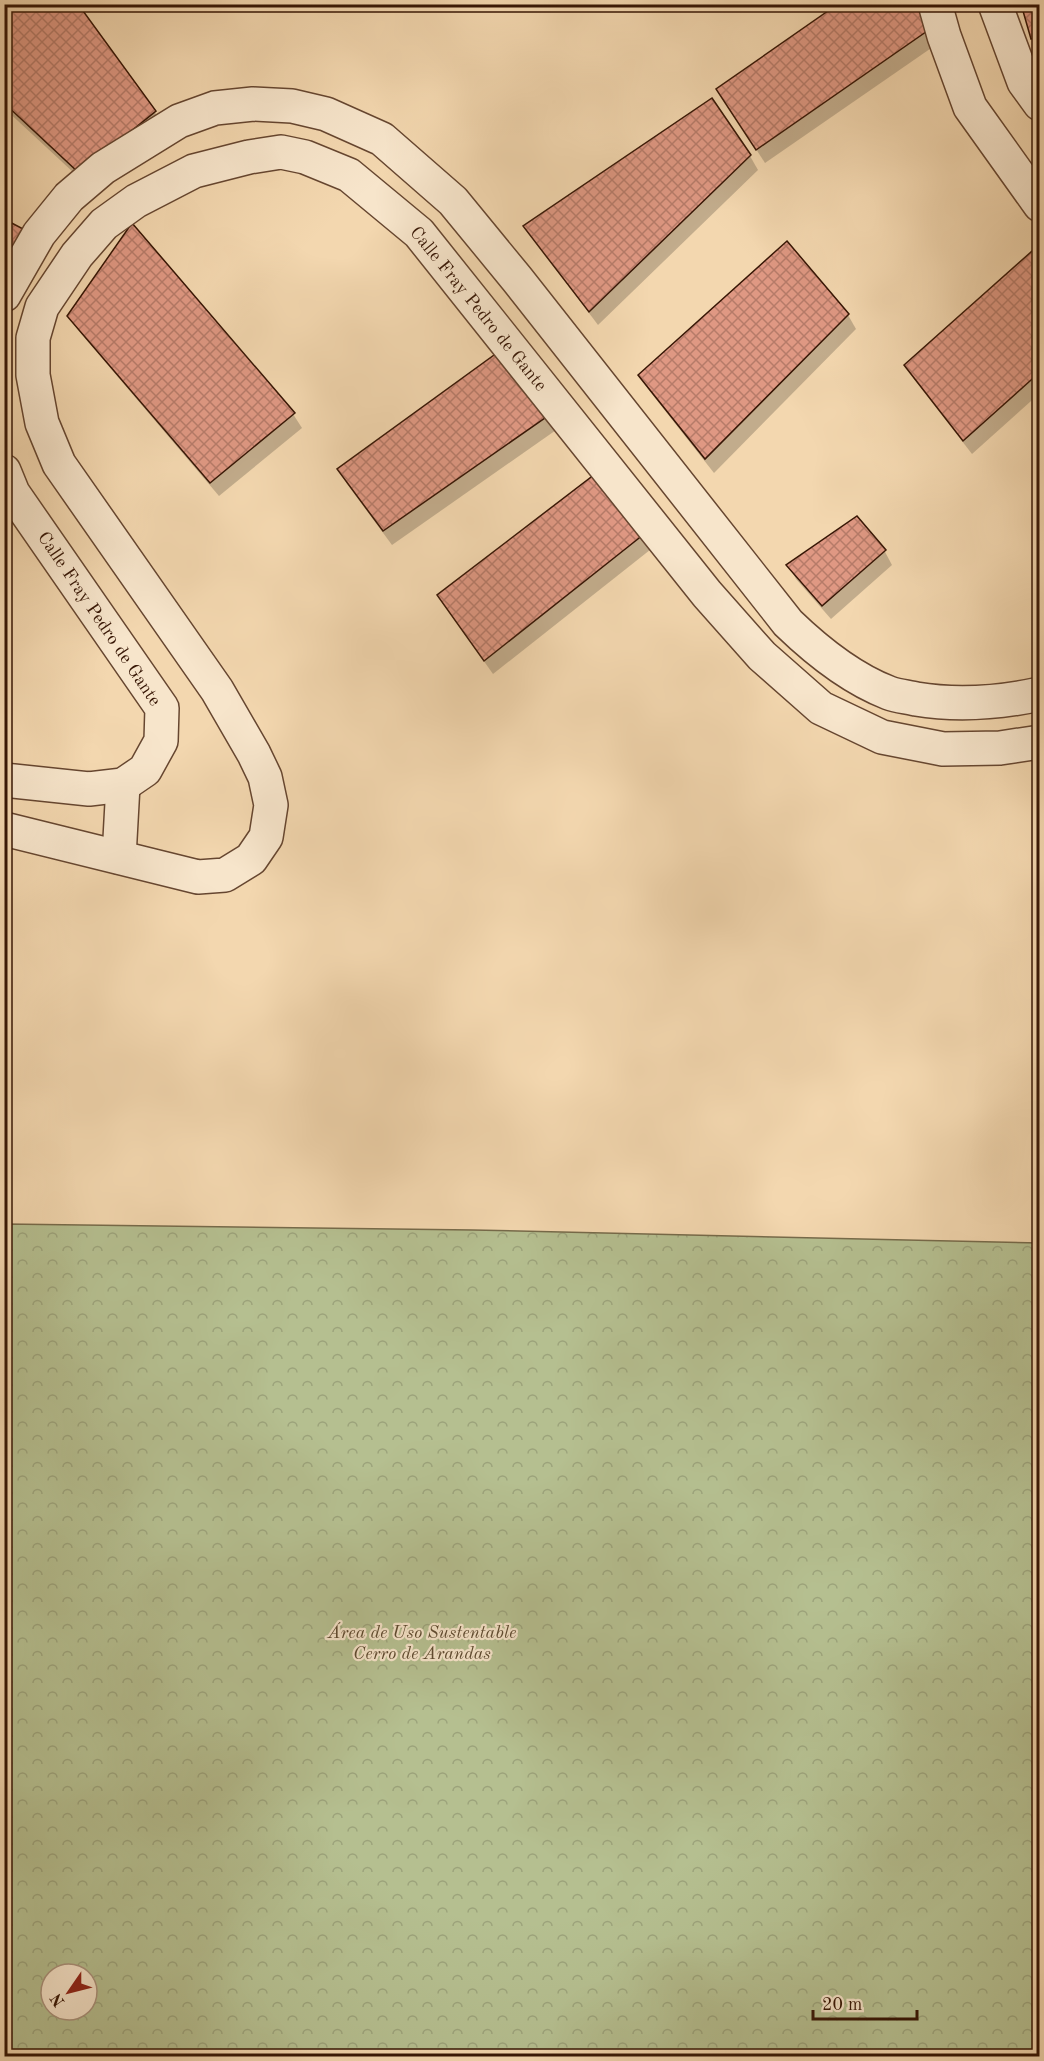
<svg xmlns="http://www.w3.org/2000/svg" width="1044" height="2061" font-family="'Old Standard TT',serif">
<defs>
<pattern id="forest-crowns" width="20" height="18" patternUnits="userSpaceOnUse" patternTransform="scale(1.5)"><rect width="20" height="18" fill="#b5bf90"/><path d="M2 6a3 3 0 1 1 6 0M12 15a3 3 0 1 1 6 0" fill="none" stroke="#9ca37b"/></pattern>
<pattern id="building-cross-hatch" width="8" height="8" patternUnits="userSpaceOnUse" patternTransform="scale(1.5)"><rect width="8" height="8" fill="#df9883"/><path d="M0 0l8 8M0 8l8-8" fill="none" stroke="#b67b69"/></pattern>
</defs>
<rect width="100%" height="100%" fill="#f3d7af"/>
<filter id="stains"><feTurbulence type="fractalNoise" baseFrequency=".00333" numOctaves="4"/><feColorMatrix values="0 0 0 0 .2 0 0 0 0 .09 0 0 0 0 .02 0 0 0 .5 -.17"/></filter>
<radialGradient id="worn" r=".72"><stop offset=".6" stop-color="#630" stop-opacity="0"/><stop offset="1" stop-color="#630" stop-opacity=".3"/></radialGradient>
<path fill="url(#forest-crowns)" stroke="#766a4a" stroke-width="1.5" fill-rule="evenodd" d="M5,1224L473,1230L1039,1243V2056H5ZM51,1974H87V2010H51Z"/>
<g fill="#0003">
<polygon points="4,4 154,111 163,126 88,186 4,108"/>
<polygon points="931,4 940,42 765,163 727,104"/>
<polygon points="1023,4 1040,4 1040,50 1033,39"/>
<polygon points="750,156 758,170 598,325 534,240 525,226"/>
<polygon points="1040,246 1040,393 972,454 914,379 906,365"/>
<polygon points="848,315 856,329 714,473 648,389 640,375"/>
<polygon points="69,316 293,414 302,428 219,496 78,330"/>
<polygon points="551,414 559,428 392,545 347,484 339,470"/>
<polygon points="647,531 655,546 493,674 447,609"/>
<polygon points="884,550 892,565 831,619 796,579 788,565"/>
</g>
<g fill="url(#building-cross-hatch)" stroke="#371605" stroke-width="1.5">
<polygon points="4,4 78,4 156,111 79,173 4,103"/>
<polygon points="838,4 927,4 933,27 756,150 716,89"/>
<polygon points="1021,4 1040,4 1040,36 1031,39"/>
<polygon points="712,98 751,155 589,312 523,226"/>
<polygon points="4,219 27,231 4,266"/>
<polygon points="132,223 295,413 210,483 67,316"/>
<polygon points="787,241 849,314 705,459 638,375"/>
<polygon points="1040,244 1040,372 963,441 904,365"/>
<polygon points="501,350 552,413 383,531 337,469"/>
<polygon points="599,471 648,531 484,661 437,595"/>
<polygon points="857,516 886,550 822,606 786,565"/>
</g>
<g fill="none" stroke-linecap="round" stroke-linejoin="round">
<g stroke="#664630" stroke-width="36">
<g id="minor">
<polyline points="935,4 944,36 970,107 1040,205"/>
<polyline points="995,4 1024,82 1040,104"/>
<path d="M4,295L39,234L69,197L103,168L179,121L215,108L253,104L292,106L326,114L382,139L453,201L517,279L788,623C817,651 850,678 889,693C897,696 908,697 916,699C958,706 998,703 1040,694"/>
<polyline points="4,471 13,493 162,708 161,741 145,770 123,785 89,789 4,780"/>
<polyline points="4,829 198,877 225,875 251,859 266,837 271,805 265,777 254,754 217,690 59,464 42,423 33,375 33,338 42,307 77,255 104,224 136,201 194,171 249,157 281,152 305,157 349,175 419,233 707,594 762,656 821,708 882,737 943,749 1000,748 1040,742"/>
<polyline points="119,857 123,785"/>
</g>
</g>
<use href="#minor" stroke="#f7e5cb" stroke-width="33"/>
</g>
<g text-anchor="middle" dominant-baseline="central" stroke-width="4.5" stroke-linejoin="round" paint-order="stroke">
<g font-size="18" fill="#371605" stroke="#f7e5cb">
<text transform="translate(478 309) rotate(51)">Calle Fray Pedro de Gante</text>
<text transform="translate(99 619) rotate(56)">Calle Fray Pedro de Gante</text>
</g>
<g font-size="18" font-style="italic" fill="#5d492f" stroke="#f7e5cb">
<text x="422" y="1633">Área de Uso Sustentable<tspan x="422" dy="21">Cerro de Arandas</tspan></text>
</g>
</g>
<rect width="1044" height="2061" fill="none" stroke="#f3d7af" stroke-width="24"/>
<rect x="6" y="6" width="1032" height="2049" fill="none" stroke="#371605" stroke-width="3"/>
<rect x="12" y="12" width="1020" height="2037" fill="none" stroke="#371605" stroke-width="1.5"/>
<g transform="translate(69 1992) rotate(235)"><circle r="28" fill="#f7e5cb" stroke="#aa927c" stroke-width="1.5"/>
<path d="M0-4.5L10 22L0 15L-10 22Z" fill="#8f2418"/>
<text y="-9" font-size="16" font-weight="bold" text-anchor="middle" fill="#371605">N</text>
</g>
<path d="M813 2010v9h104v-9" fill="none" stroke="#371605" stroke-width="3"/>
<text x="822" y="2010" font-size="18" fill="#371605" stroke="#f7e5cb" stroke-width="4.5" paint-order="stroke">20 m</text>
<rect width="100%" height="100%" filter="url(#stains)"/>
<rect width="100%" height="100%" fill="url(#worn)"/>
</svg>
